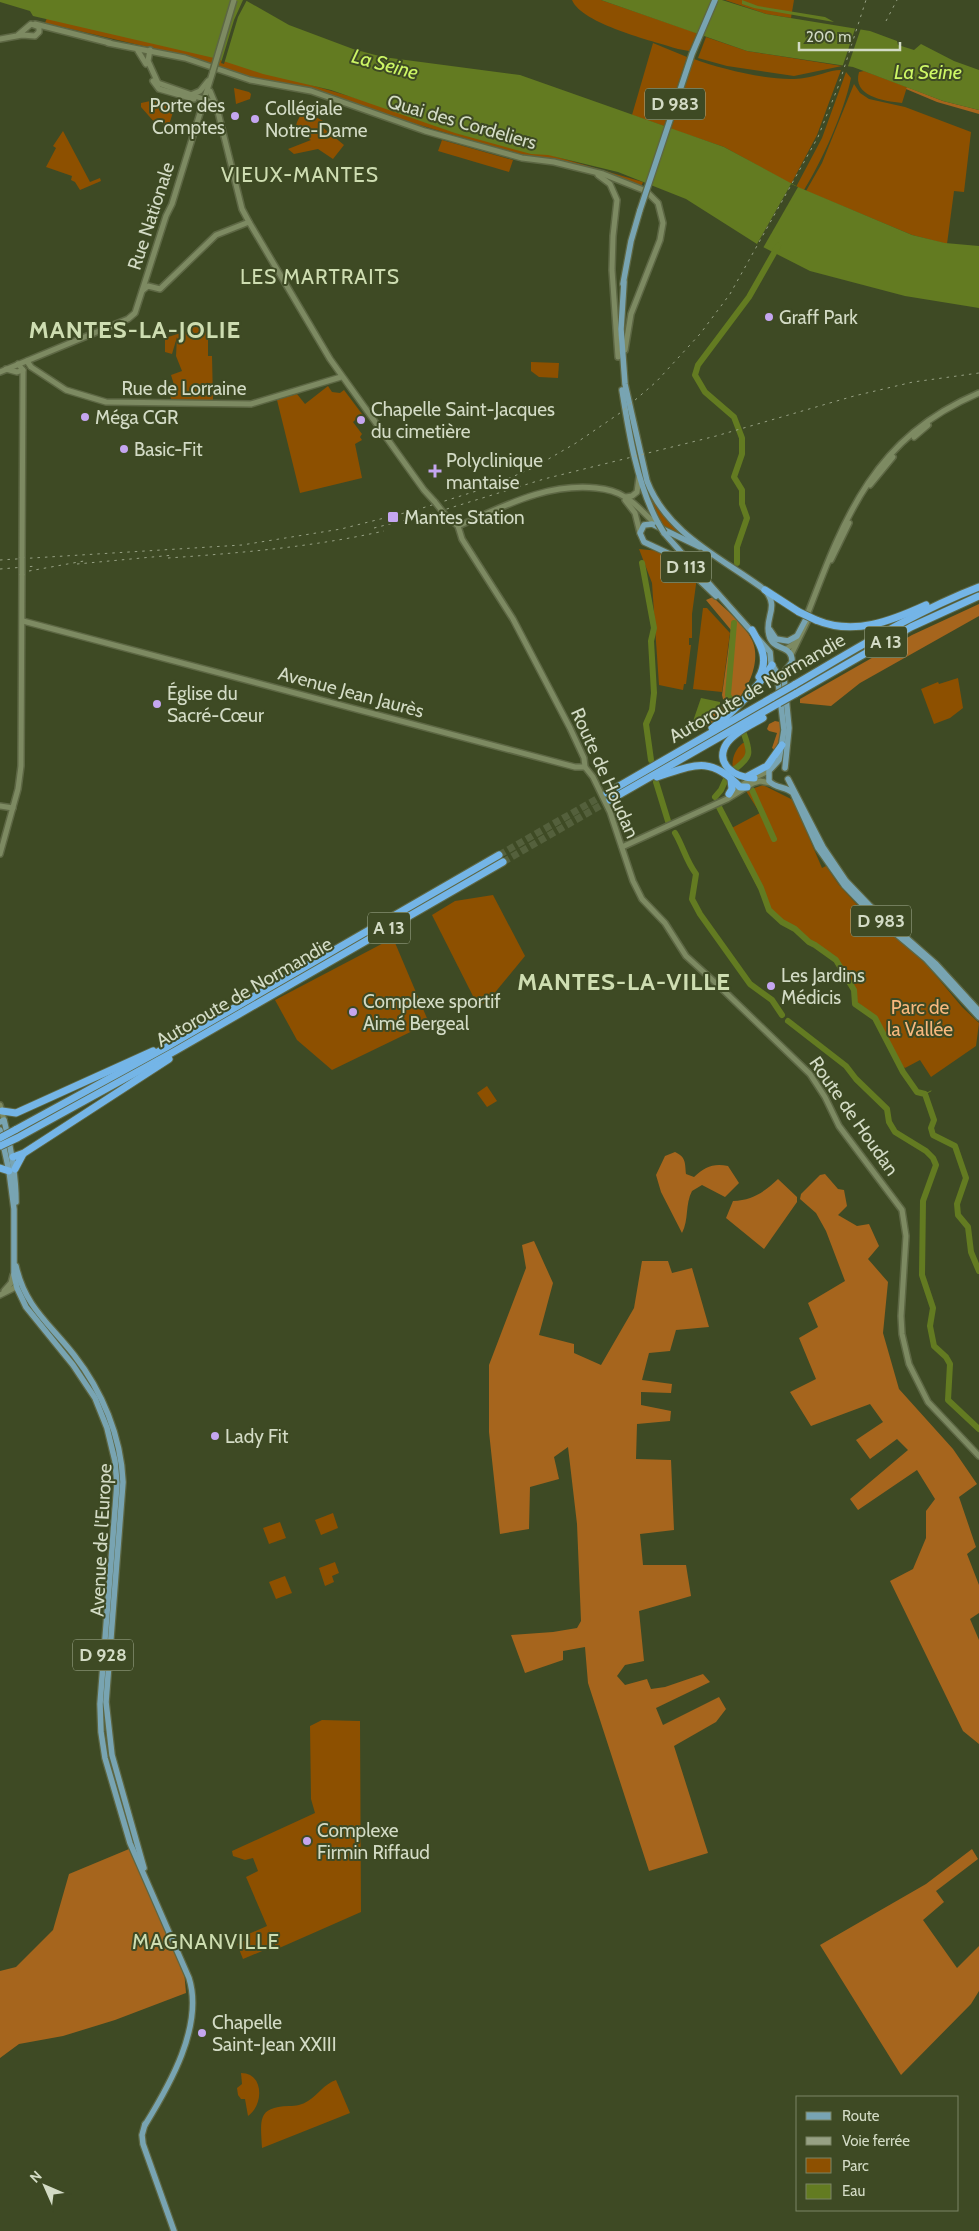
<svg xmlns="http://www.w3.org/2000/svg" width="979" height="2231" font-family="Cabin,sans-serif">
<rect width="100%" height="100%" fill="#3e4a24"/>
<g fill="#8d5000">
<path d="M572,0H601L697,33L689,51L678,49C653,41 582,24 572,0Z"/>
<polygon points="725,0 794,0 791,18 766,14"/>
<polygon points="47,18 205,54 643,182 641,187 477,142 399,119 329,94 253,78 190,57 45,23"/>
<polygon points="706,37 747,51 842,66 794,76 727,66 698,58"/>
<polygon points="653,43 687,57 664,126 632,115"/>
<path d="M694,59C721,69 776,83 804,78C816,77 829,70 841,70L817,135L791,184L724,147L671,129Z"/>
<path d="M864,71L907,87L902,103C883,101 852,96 859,72Z"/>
<path d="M846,72L851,78C844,112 822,161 804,190L796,187L822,138Z"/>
<polygon points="854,84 860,93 869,99 905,107 971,132 964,192 954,191 947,244 912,235 806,191 822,163"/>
<polygon points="234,88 249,92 251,94 250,99 236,104"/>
<polygon points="155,100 176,102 169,125 161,124 161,121 156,124 141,107 141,103"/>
<polygon points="303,110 323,121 321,126 344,145 333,159 318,149 294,154 288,149 311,140 295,130 297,122"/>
<polygon points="63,131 90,182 100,178 101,181 80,190 75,182 71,180 72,176 46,167 56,148 53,146"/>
<polygon points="442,140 513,160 509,172 438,151"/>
<polygon points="194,326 208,328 208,356 212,356 213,401 172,401 168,390 175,388 171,375 182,371 176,356 177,337 172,354 165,352 165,338 190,330"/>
<polygon points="531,362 559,363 558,378 539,377 531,371"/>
<polygon points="328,386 332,392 340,393 344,390 365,418 359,416 353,422 362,434 360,437 362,440 355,444 362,478 300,493 277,400 297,394 305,404"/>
<path d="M645,485C654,507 669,522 687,537L662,525L653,507Z"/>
<polygon points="639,549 700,555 692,614 692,638 689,638 689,645 691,645 686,684 684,684 683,690 659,685 652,583"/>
<polygon points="703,608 707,608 730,633 722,692 693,689"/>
<polygon points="958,678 963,708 950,718 934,724 921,689 938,682 939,684"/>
<path d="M743,743H745L746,759L733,769C731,760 735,749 743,743Z"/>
<polygon points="763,785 793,800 822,868 826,866 839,885 860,908 922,959 962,1007 979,1023 976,1046 931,1077 920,1060 905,1068 901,1065 873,1015 856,1001 855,988 840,966 771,913 728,830 760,813 746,791"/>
<polygon points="493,895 525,956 488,1001 478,1006 432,915 455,901"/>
<polygon points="393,938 429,1023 332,1070 297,1040 275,1000"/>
<polygon points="487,1086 497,1101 487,1107 477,1093"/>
<polygon points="333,1513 338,1528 321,1535 315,1520"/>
<polygon points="280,1522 286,1538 269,1544 263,1528"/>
<polygon points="335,1562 339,1573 332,1576 334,1582 325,1586 319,1568"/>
<polygon points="285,1576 292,1593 276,1599 269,1582"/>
<polygon points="322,1720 360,1721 361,1912 277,1949 268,1929 274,1946 243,1959 237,1944 246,1940 244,1936 267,1926 246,1877 258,1871 253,1858 245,1860 233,1856 232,1851 315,1813 311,1799 310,1726"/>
<path d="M241,2073C264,2073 264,2105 248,2116L245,2099H241L238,2095L237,2088L242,2084Z"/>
<path d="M336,2080L350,2113L262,2148C261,2121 256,2107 289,2106C296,2106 302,2105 308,2101C318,2095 324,2084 336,2080Z"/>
</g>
<g fill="#a6651d">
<polygon points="907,87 943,101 979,110 979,114 937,102 906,89"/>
<path d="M713,597C726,610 744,624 752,640C756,648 756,659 754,667C747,698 723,717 697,732L706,718L727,702L723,699L722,695L731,630L706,600Z"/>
<polygon points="979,604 979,616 860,683 831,706 800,703 800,699 912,635"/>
<polygon points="775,721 780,722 782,726 776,751 772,748 777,733 769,731 767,729 769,724"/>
<path d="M675,1152C686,1157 685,1163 686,1174L694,1177C705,1167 713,1163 728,1166L739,1183L725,1197L702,1185L692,1191C685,1204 689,1220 682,1233L661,1192L656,1175L665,1156Z"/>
<polygon points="825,1174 838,1189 844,1190 847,1206 838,1215 857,1226 869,1224 879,1246 868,1259 888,1282 883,1333 899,1389 953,1449 977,1484 959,1497 976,1547 967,1554 979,1585 979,1613 970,1619 979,1640 979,1744 963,1731 890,1581 913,1569 926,1538 926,1511 935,1499 917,1470 858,1510 850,1499 908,1450 897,1439 870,1459 856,1440 883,1422 870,1404 811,1426 790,1392 816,1379 799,1338 818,1327 808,1303 845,1281 826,1231 816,1213 800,1199 801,1194 820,1175"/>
<path d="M778,1179L797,1197V1202L764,1249L726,1218L733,1201C753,1200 764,1192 778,1179Z"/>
<polygon points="534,1241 553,1283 539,1335 574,1344 574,1353 601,1365 634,1308 642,1261 668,1261 672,1273 692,1268 709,1327 676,1330 670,1351 649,1353 642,1380 672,1384 671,1393 641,1392 641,1405 671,1411 670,1421 637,1424 636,1459 671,1460 674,1530 640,1534 643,1565 686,1565 691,1596 639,1611 644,1661 625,1665 617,1676 625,1685 647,1679 651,1689 665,1687 703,1674 710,1682 656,1708 663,1725 719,1697 726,1709 716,1722 674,1746 708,1853 649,1871 588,1683 585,1647 563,1651 563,1660 525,1673 511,1635 553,1632 577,1628 581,1621 577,1524 568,1447 554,1457 559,1479 530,1487 529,1529 500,1534 489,1432 489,1365 526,1268 522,1245"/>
<polygon points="129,1849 184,1970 186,1993 115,2020 63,2036 19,2044 0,2058 0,1971 16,1967 53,1930 69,1874"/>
<polygon points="972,1849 978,1859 936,1891 944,1902 923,1920 957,1968 979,1946 979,1991 971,2004 901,2075 820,1945 926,1884"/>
</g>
<g fill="#637b21">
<polygon points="0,0 245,0 289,25 353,49 383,57 520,75 724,147 798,187 912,235 945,243 979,246 979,308 905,296 810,271 757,244 686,199 618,172 548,155 531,154 455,133 331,90 263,74 214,58 33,16 30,11 0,2"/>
<polygon points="601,0 722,0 766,14 870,31 897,41 898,45 914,50 921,44 954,61 979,70 979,110 943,101 853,67 747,51"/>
<polygon points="742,0 758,6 825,17 834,22 754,8 742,4"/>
<polygon points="701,698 720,702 720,704 694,730 691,727"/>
</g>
<g fill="#3e4a24">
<polygon points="243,0 247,0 238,17 224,64 221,63 234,20"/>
<polygon points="856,26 861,28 847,69 842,68"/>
<polygon points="791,184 798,187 763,248 757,244"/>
</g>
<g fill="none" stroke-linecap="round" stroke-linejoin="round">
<polyline stroke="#637b21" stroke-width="1" points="925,1094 931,1091"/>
<g stroke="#637b21" stroke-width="6">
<polyline points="642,563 654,628 651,641 654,693 652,710 646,724 651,760"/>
<polyline points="737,563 737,547 747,518 742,504 742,490 734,477 742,454 742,438 734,417 705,392 695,375 698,365 749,297 778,246"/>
<polyline points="733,704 728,695 734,623"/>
<path d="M735,769C751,757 751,753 744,734"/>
<polyline points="656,782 668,821"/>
<polyline points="752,790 774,839"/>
<polyline points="715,797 721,790 726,779"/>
<polyline points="719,807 761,888 769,910 782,922 795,929 809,942 815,945 836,960 854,990 855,1004 875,1018 903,1072 917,1092 925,1094 934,1120 931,1128 933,1135 955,1146 966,1178 957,1204 958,1215 968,1227 971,1252 979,1271"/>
<path d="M675,833C683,846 686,861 696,874L692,899L700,914L750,984L772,1000L782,1015"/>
<polyline points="788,1021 846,1066 856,1079 887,1109 889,1122 895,1132 926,1151 933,1158 936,1165 923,1201 922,1275 933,1308 930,1326 934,1346 946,1357 950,1364 948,1400 979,1429"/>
</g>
<g stroke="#54603c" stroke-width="7" stroke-dasharray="7 3.5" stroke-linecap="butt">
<polyline points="499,855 607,793"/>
<polyline points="503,862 610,800"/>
</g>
<g stroke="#5d6744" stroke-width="8">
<g id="secondary">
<polyline points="35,24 110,43"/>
<polyline points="0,39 22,35 35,36 39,32 39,27 31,24 18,35"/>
<polyline points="108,43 185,58 250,80 311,91 425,131 522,158 554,162 603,174 646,191 658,203 663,223 660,240 631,314 625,350"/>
<polyline points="150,50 148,61 158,83 212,102 217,106"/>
<polyline points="138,51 146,64"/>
<polyline points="153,81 159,89 194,99"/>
<polyline points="210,91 217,108 242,209 249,222 330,359 424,490 435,502"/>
<polyline points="193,94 200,91 208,81"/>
<polyline points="598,175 610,184 617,200 613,236 612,270 618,357"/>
<polyline points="143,290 148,286 160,289 216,235 249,222"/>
<polyline points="27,361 31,367 66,390 106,402 251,404 341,377"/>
<polyline points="18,364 23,370 22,558"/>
<polyline points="6,369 17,372 23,370"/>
<polyline points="0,372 128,319 135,313 166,216 172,204 213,71"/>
<polyline points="914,437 928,425"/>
<polyline points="870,485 893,457"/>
<polyline points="626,497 632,496 637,492 639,477"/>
<polyline points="625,500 635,513 640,533"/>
<polyline points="446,516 458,526 462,539 513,619 570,728 584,758 585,767 593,777 610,812 633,881 642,899 665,923 686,956 719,986 810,1074 825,1097 839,1126 902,1210 906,1236 901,1316 902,1334 909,1364 928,1402 979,1456"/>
<path d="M458,526C503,507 545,483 596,488C607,489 616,491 625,497C637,504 646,516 657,525"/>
<polyline points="831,560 849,523"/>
<path d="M806,618C844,518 873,438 979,393"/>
<polyline points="23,621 575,767 585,767"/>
<polyline points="786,649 795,643 800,633"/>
<polyline points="791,655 807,622"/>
<polyline points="730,793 751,779 769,771"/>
<polyline points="0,806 13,808"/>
<polyline points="622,847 727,799 753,783 760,781 771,783"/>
<polyline points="0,854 18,789 21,766 22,574"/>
<polyline points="0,1105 4,1120"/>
<polyline points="4,1291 11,1283 13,1275"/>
<polyline points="0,1295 14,1288 18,1283"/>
</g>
</g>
<g stroke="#5d6744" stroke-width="8">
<g id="primary">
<path d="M624,282L621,329L625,384L647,481C667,534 722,558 765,590C780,608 764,617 769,635C773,652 793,644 792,662L785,671L784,677L789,728L785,768"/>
<polyline points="623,284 631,241 640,210"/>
<path d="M622,390C629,434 637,484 658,523"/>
<path d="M664,533L770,652L771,663L777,673L784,730L779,760L769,771V781C776,789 786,786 793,793L818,848L844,885L869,911L926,959L979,1017"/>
<polyline points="700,547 652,524 644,525 640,533 644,542 674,556 716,596"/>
<polyline points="770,630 776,639 788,641 797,636 806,619"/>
<polyline points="788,779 823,847 846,881 869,905 936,964 979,1011"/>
<path d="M0,1122L4,1120C11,1148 16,1173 16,1202"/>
<path d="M0,1130L9,1171L14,1209V1275L17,1288L26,1307L73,1365L95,1398L107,1428L115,1461L117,1484L100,1704L101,1732L105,1758L130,1843L189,1978C204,2026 169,2086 145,2125"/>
<path d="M16,1266C25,1307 50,1324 74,1355C102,1391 121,1436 123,1482L106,1702L112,1755L144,1868"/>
<polyline points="145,2124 142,2135 143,2144 174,2231"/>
</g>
</g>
<g stroke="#5d6744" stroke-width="9">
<g id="highway">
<polyline points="765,590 799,612"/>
<path d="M816,620C854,636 891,621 926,605"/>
<path d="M752,630C761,646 769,659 759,677"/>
<path d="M794,685C854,650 914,612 979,587"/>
<polyline points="795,694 911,627 979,596"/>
<path d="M712,728C732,714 759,686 772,665"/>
<polyline points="748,776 767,766 782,745"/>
<path d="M657,777C694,765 710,755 740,787H747"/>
<path d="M754,778C736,778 713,764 727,743C735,732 751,725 763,718"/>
<polyline points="607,793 773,697"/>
<polyline points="729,794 732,789 731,779"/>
<polyline points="610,800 779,703"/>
<polyline points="2,1111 16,1113 153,1051"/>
<polyline points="15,1130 165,1048 499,855"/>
<polyline points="17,1138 175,1051 503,862"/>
<polyline points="13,1157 24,1153 169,1059"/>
<polyline points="0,1168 9,1171"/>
<polyline points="15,1169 23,1154"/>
</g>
</g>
<use href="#secondary" stroke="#7d8a62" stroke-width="5"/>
<use href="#primary" stroke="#78a4b2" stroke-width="5.5"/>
<use href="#highway" stroke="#74b5e7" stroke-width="7"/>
<g stroke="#97a184" stroke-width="1" stroke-dasharray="2.5 5" stroke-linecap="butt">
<polyline points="886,21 897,0"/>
<polyline points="374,528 437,512 544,479 716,436 854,396 913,382 979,373"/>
<path d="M168,558C240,553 313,547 384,531"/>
<polyline points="0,560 242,545 341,529 416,510 486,488 533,468 576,443 620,413 656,382 700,334 730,294 818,137 838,87 866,0"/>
<polyline points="77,564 174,555"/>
<polyline points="0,569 37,566"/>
<polyline points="29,571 84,561"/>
</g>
<g stroke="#5d6744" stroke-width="8" stroke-linecap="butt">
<g id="secondary-bridge">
<polyline points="213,71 234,0"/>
<polyline points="435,502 446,516"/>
<polyline points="22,574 22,558"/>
</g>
</g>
<g stroke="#5d6744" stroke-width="8" stroke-linecap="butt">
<g id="primary-bridge">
<polyline points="640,210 692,54 715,0"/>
<polyline points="658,523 664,533"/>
</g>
</g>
<g stroke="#5d6744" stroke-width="9" stroke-linecap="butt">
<g id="highway-bridge">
<polyline points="799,612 816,620"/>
<polyline points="773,697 794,685"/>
<polyline points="779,703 795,694"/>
<polyline points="0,1138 15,1130"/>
<polyline points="0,1146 17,1138"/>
</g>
</g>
<use href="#secondary-bridge" stroke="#7d8a62" stroke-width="5"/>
<use href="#primary-bridge" stroke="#78a4b2" stroke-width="5.5"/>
<use href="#highway-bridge" stroke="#74b5e7" stroke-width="7"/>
</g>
<g fill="#c5a6f0" stroke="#3e4a24" stroke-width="2">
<circle cx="235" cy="116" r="5"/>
<circle cx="255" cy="119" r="5"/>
<circle cx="769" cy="317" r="5"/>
<circle cx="85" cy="417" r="5"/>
<circle cx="361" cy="420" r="5"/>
<circle cx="124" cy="449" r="5"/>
<path d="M432.5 463.5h5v5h5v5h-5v5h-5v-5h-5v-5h5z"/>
<rect x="387" y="511" width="12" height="12" rx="2.5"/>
<circle cx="157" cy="704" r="5"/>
<circle cx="771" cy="986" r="5"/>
<circle cx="353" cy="1012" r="5"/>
<circle cx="215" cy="1436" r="5"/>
<circle cx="307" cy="1841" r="5"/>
<circle cx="202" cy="2033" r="5"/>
</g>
<g text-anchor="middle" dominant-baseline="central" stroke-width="4" stroke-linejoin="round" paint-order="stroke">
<g fill="#3e4a24" stroke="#a6b095" stroke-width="1">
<rect x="645" y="88.5" width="60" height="31" rx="4"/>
<rect x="661" y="551.5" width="50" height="31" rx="4"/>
<rect x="865" y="626.5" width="42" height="31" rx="4"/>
<rect x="851" y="905.5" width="60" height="31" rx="4"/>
<rect x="368" y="912.5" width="42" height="31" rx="4"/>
<rect x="73" y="1639.5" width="60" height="31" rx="4"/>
</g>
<g font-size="18" font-weight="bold" fill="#d3dbc5">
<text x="675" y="104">D 983</text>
<text x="686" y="567">D 113</text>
<text x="886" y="642">A 13</text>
<text x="881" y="921">D 983</text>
<text x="389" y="928">A 13</text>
<text x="103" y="1655">D 928</text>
</g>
<g font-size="19" fill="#d3dbc5" stroke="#3e4a24" text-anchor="start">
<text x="225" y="105" text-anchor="end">Porte des<tspan x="225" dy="22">Comptes</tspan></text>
<text x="265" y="108">Collégiale<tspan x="265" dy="22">Notre-Dame</tspan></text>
<text x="779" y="317">Graff Park</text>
<text x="371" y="409">Chapelle Saint-Jacques<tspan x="371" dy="22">du cimetière</tspan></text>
<text x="95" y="417">Méga CGR</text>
<text x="134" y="449">Basic-Fit</text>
<text x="446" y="460">Polyclinique<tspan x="446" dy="22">mantaise</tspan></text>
<text x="404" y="517">Mantes Station</text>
<text x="167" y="693">Église du<tspan x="167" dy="22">Sacré-Cœur</tspan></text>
<text x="781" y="975">Les Jardins<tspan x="781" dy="22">Médicis</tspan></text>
<text x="363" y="1001">Complexe sportif<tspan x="363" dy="22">Aimé Bergeal</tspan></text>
<text x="225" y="1436">Lady Fit</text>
<text x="317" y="1830">Complexe<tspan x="317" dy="22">Firmin Riffaud</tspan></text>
<text x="212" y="2022">Chapelle<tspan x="212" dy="22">Saint-Jean XXIII</tspan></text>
</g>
<g font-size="19" fill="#d3dbc5" stroke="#3e4a24">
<text transform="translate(462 122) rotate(16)">Quai des Cordeliers</text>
<text transform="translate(151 216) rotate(-72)">Rue Nationale</text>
<text x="184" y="388">Rue de Lorraine</text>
<text transform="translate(757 688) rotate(-30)">Autoroute de Normandie</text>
<text transform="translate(351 692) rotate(15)">Avenue Jean Jaurès</text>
<text transform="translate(605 773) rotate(66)">Route de Houdan</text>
<text transform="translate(244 992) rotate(-30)">Autoroute de Normandie</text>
<text transform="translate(854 1116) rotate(55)">Route de Houdan</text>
<text transform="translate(101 1540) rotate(-87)">Avenue de l'Europe</text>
</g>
<g font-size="19" fill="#f8b87d" stroke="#3e4a24">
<text x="920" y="1007">Parc de<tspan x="920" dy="22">la Vallée</tspan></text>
</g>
<g font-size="20" font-style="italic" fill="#cdf665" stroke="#3e4a24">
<text transform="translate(385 64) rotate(15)">La Seine</text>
<text x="928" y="72">La Seine</text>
</g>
<g font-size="21" letter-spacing="1" fill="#ceddb1" stroke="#3e4a24">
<text x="300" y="174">VIEUX-MANTES</text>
<text x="320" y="276">LES MARTRAITS</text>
<text x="206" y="1941">MAGNANVILLE</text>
</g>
<g font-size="24" font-weight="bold" letter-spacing="1" fill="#ceddb1" stroke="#3e4a24">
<text x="135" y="329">MANTES-LA-JOLIE</text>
<text x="624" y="981">MANTES-LA-VILLE</text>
</g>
</g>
<rect x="796" y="2096" width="162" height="115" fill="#3e4a24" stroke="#7a8464"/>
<rect x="806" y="2112" width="25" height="8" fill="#78a4b2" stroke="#7a8464"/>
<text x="842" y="2121" font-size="15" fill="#d3dbc5">Route</text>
<rect x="806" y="2137" width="25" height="8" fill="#97a184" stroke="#7a8464"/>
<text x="842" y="2146" font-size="15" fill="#d3dbc5">Voie ferrée</text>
<rect x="806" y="2158" width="25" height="15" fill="#8d5000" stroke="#7a8464"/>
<text x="842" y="2171" font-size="15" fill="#d3dbc5">Parc</text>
<rect x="806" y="2184" width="25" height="15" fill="#637b21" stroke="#7a8464"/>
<text x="842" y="2196" font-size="15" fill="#d3dbc5">Eau</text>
<g transform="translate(45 2186) rotate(315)" stroke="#3e4a24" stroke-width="4" paint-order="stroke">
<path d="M0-4L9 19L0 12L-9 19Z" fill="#d3dbc5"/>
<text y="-8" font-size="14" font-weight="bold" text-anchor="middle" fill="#d3dbc5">N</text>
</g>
<path d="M799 42v8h101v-8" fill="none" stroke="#d3dbc5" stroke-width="2.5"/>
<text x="806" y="42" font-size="15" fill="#d3dbc5" stroke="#3e4a24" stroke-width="4" paint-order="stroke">200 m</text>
</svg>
